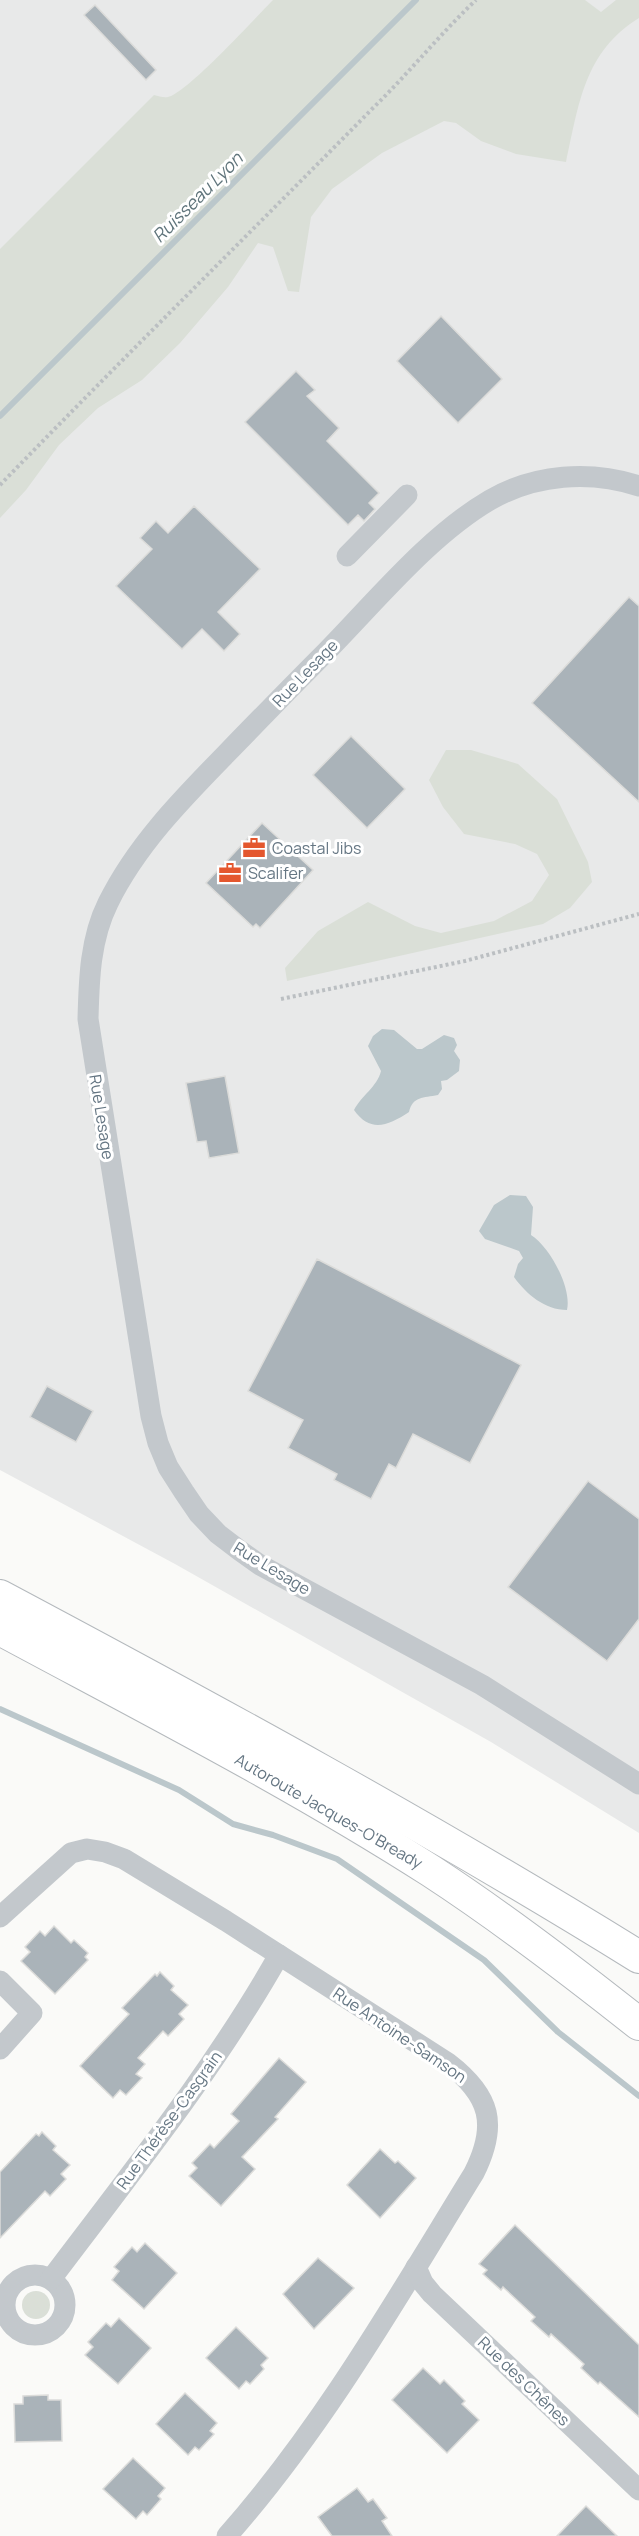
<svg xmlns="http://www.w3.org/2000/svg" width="639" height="2536" font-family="Manrope,sans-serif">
<rect width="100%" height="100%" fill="#fafaf8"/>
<polygon fill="#e8e9e9" points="0,0 639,0 639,1833 491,1742 175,1564 0,1470"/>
<g fill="#dadfd7">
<path d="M273,0H585L601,12L616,0H639V18C584,52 579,104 566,162L516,154L481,141L456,123L444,121L382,153L332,189L311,217L299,292L288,291L273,247L258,243L228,287L180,343L142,380L98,408L59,445L26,490L0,518V249L154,95C159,96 163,98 168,97C188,92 254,19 273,0Z"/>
<polygon points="446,750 471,750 518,764 557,799 588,862 592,882 570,908 543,924 287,981 285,968 318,931 368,902 415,926 441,933 494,921 532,901 549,875 537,854 515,844 464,834 443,807 429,780"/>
<circle cx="36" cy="2305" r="14"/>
</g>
<g fill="#bbc7cb">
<path d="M382,1029L394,1030L417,1049H422L444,1035L454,1038L457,1045L454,1051L460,1060L459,1071L447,1080L441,1081L442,1089L438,1095C423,1098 413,1096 409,1112C388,1126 370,1133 354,1110C362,1095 377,1087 381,1071L368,1046L373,1036Z"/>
<path d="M510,1195L526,1196L533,1207L531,1235C550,1247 572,1288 567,1310C545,1310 526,1294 514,1277L518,1264L523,1258L519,1251L485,1239L479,1231L494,1205Z"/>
</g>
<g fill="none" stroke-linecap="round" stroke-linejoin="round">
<g stroke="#bbc7cb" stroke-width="6">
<polyline points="0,416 416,0"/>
<polyline points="0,1709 179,1790 233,1824 273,1835 337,1859 484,1960 558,2032 639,2096"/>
</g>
</g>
<g fill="#aab3b9" stroke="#dcdcda" stroke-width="1.5">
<polygon points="95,5 156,70 146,80 84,15"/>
<polygon points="441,316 502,379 458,423 397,361"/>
<polygon points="296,371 315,390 307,396 339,428 327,441 379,493 369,503 375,509 364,521 358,515 348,525 245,422"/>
<polygon points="194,506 260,569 218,612 240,634 224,651 202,629 182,649 116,586 152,549 140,538 156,521 168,533"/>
<polygon points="629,597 639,606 639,802 532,703"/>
<polygon points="351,736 405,789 367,828 313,775"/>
<polygon points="262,823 313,870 260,928 256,924 253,927 206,883"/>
<polygon points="225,1076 239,1153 209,1158 206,1141 197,1142 186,1083"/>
<polygon points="317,1259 521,1365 470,1463 413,1434 396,1468 389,1464 371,1499 334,1480 337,1474 288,1448 303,1420 248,1391"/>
<polygon points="47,1386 93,1411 76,1442 30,1417"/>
<polygon points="588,1481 639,1519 639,1619 607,1661 508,1587"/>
<polygon points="54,1926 71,1943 74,1940 88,1953 85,1957 88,1960 55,1994 21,1961 30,1952 25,1947 40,1931 45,1936"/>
<polygon points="160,1972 174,1986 171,1990 188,2005 179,2014 184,2019 168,2036 163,2031 138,2058 145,2064 136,2074 142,2078 126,2095 120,2090 113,2098 80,2066 129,2014 122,2008 155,1974 157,1976"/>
<polygon points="279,2058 306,2082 275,2117 278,2119 242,2157 255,2169 221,2206 189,2176 197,2168 192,2163 210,2144 214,2148 239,2121 231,2114"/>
<polygon points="42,2132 56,2146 53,2150 70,2165 61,2174 66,2179 50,2196 45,2191 0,2238 0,2172 36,2134 39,2136"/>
<polygon points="380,2149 395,2163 398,2161 416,2178 380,2218 347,2185"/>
<polygon points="515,2225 639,2345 639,2417 600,2382 598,2384 581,2368 584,2364 551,2334 549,2337 531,2321 535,2317 503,2287 501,2290 483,2274 487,2270 479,2264"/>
<polygon points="145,2243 177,2273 144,2309 112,2280 119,2271 114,2267 132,2247 137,2252"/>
<polygon points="318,2258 354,2288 314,2329 283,2294"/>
<polygon points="119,2318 151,2348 118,2384 85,2355 93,2347 88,2342 106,2323 111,2327"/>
<polygon points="236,2327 268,2358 261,2365 264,2369 250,2384 246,2381 239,2389 206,2358"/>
<polygon points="423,2368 440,2384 444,2380 465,2401 462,2404 479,2420 447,2453 392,2400"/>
<polygon points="185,2393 217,2423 210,2431 214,2434 199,2450 195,2447 188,2455 156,2424"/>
<polygon points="48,2395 48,2400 61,2400 62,2441 15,2442 14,2404 23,2404 23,2396"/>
<polygon points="133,2458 165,2488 158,2496 161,2499 147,2515 143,2511 136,2519 103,2489"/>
<polygon points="357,2488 368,2502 373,2499 387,2518 382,2521 392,2536 332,2536 318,2517"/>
<polygon points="586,2506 617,2536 557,2536"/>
</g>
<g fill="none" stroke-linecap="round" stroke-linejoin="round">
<g stroke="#b4b9bd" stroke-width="34">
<g id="highway">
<path d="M0,1596C216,1711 431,1828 639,1957"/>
<path d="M0,1629C145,1707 292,1782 431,1871C503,1918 571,1970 639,2024"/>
</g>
</g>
<g stroke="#bbbfc2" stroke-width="4" stroke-dasharray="3 3" stroke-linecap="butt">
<path d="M0,485C123,358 249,234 373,108C409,73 440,34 476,0"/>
<polyline points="281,999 465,961 639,914"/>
</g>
<g stroke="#c3c8cc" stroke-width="21">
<path d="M639,486C590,470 535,474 490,500C430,535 376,601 327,651C293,685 259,720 226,754C181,800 136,846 108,903C90,939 89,980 88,1019L151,1416L158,1443L168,1467L184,1492L199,1514L218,1534L239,1550L260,1565L482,1685L639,1784"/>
<polyline points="347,556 407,495"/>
<path d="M0,1917L71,1853L87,1849L105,1852L124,1859L226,1921L448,2063C491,2096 498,2125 474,2173C397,2298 324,2426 227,2536"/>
<polyline points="0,1981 32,2013 0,2049"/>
<polyline points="416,2267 423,2283 432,2294 639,2490"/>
<circle cx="35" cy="2305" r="30"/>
<path d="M51,2279C130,2174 214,2070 279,1955"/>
</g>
<use href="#highway" stroke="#fff" stroke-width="32"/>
</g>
<defs>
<g id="office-bare" transform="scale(1.8)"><path d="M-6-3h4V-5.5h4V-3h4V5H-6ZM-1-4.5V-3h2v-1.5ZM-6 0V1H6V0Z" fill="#e4572e" stroke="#fff" stroke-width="2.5" paint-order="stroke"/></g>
</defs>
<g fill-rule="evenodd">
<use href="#office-bare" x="254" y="848"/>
<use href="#office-bare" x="230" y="873"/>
</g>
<g text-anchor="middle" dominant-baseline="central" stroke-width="6" stroke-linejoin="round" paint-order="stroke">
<g font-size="16" fill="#657683" stroke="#fff">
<text transform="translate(305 673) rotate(-46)">Rue Lesage</text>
<text transform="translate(102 1117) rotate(81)">Rue Lesage</text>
<text transform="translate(272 1568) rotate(31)">Rue Lesage</text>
<text transform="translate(329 1811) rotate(30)">Autoroute Jacques-O'Bready</text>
<text transform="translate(400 2035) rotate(34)">Rue Antoine-Samson</text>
<text transform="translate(169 2120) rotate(-54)">Rue Thérèse-Casgrain</text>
<text transform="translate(524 2381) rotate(44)">Rue des Chênes</text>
</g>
<g font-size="16" fill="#657683" stroke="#fff" text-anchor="start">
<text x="272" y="848">Coastal Jibs</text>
<text x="248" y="873">Scalifer</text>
</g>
<g font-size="18" font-style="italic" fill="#60757c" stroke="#fff">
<text transform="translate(197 197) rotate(-45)">Ruisseau Lyon</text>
</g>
</g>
</svg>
